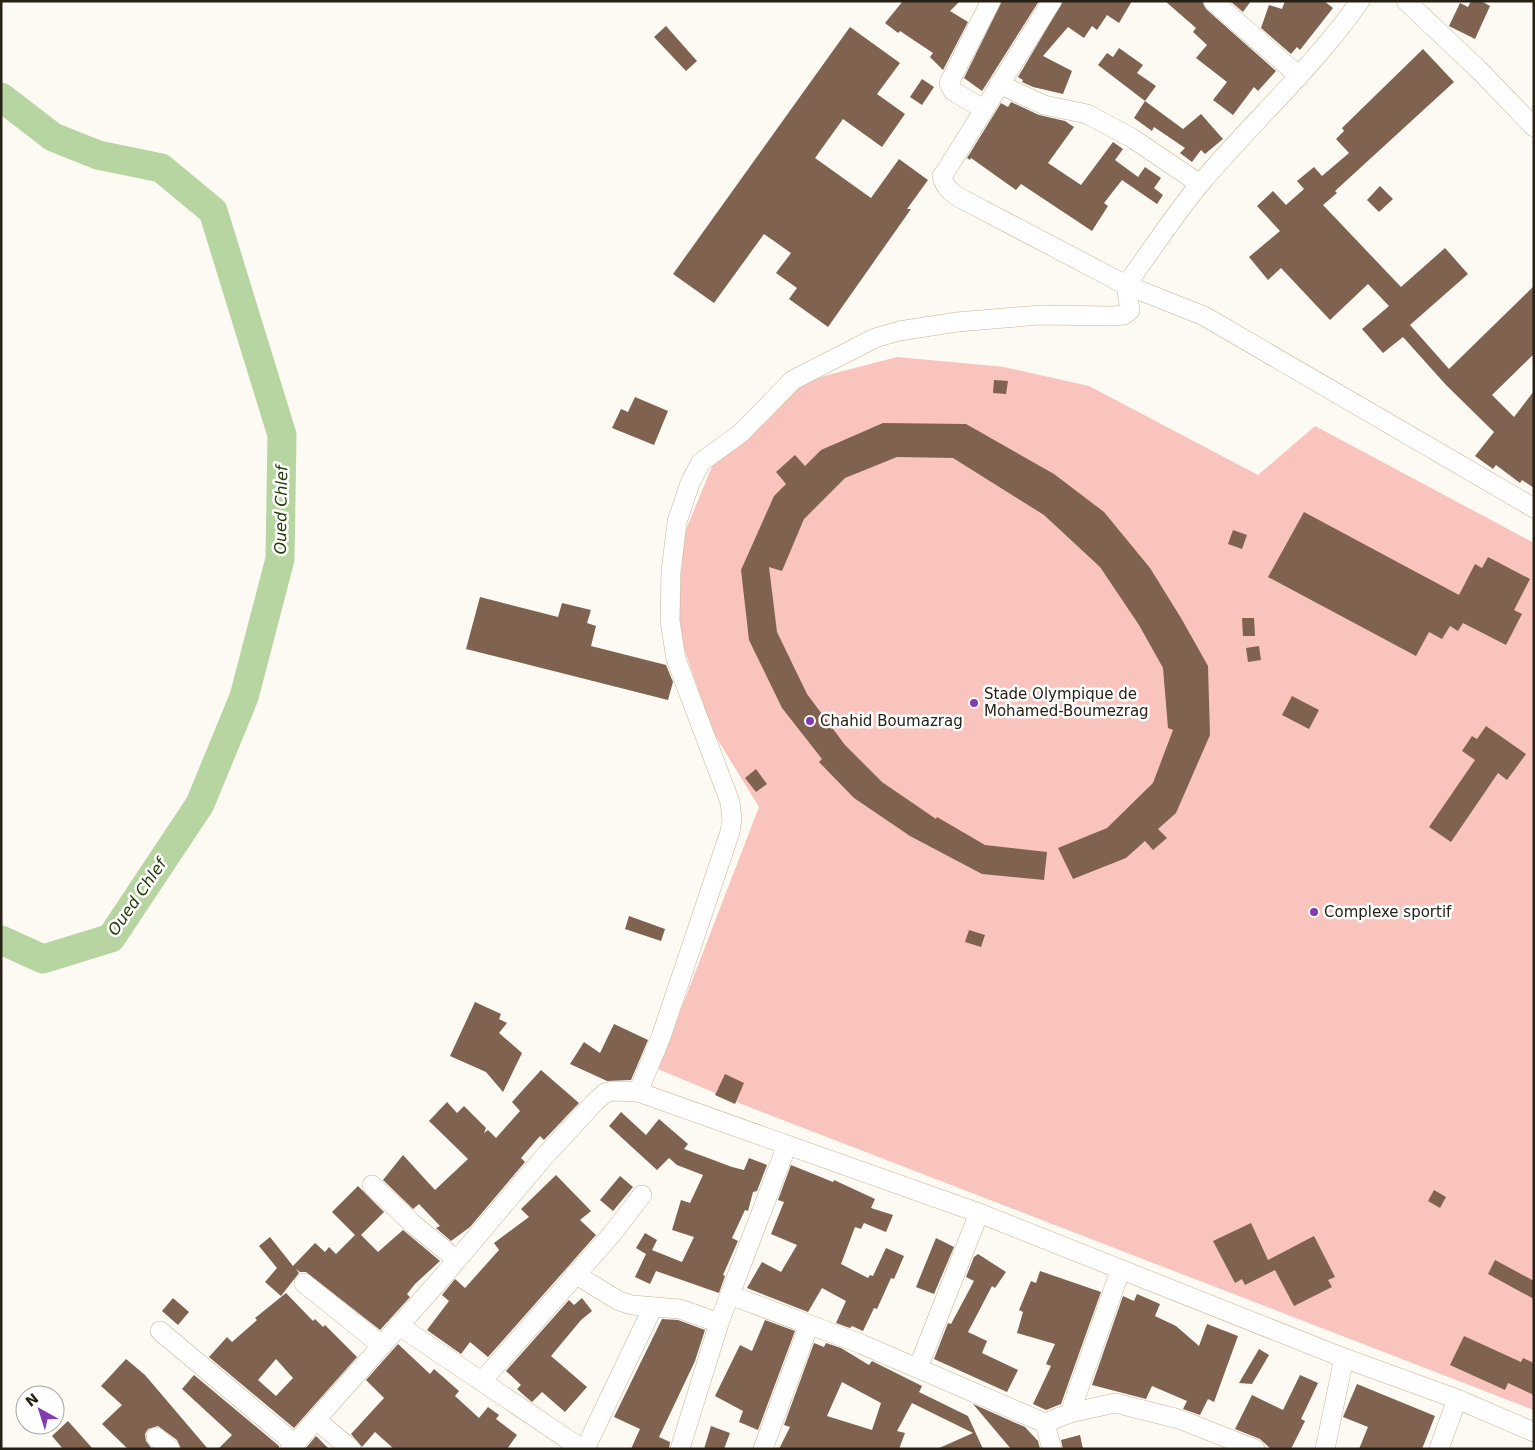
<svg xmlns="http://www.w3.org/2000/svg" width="1535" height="1450" font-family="'DejaVu Sans',sans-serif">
<rect width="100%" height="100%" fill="#fdf9f3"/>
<polygon fill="#f8c4bd" points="897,357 1004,367 1089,386 1258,475 1315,426 1534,543 1534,1410 744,1105 658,1069 759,807 713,732 678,631 683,537 713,464 794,384"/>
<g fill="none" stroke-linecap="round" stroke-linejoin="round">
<polyline stroke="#b6d5a1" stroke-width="29" points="1,97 53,137 98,155 161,168 213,211 282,435 280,559 244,697 200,804 111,938 43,959 1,940"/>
</g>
<g fill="#7f6350" fill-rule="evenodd">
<polygon points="903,1 960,1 950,11 968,22 943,70 930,57 933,53 900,31 898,33 885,23"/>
<polygon points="1002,1 1039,1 982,91 964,78"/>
<polygon points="1063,1 1132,1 1119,23 1107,15 1097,30 1092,26 1084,38 1068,27 1043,56 1072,71 1063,94 1033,87 1022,82 1023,80 1018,77"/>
<polygon points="1165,1 1202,1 1206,9 1276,71 1258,91 1254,87 1233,115 1213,100 1227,82 1196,58 1207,45 1193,32 1196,28"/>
<polygon points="1230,1 1251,1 1243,12"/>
<polygon points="1285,1 1324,1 1333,8 1300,50 1297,47 1291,54 1261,28 1269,5 1282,9"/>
<polygon points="1471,1 1481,1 1490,6 1475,39 1449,26 1460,3 1468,7"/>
<polygon points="666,26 697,61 686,71 654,37"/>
<polygon points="850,27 900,63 877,94 905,114 882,147 843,119 815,158 871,198 899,159 928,180 907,209 911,209 828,327 789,299 797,288 776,273 791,253 764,234 714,303 673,274"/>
<polygon points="1119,48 1143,65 1137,73 1156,86 1145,101 1098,65 1107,53 1113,57"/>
<polygon points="1423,49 1454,82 1335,191 1337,193 1323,205 1401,287 1445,248 1468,274 1410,325 1449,369 1534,286 1534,354 1492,395 1514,417 1534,391 1534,488 1522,480 1520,483 1496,465 1493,469 1475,456 1494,432 1446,385 1403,337 1383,353 1362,329 1389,306 1368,284 1330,320 1281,268 1268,280 1249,257 1280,231 1257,206 1273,191 1286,205 1304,189 1297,181 1314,167 1322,176 1349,153 1336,139 1344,131 1342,128"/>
<polygon points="922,79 934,87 922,105 910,97"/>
<polygon points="1145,101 1183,129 1201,114 1223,139 1205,154 1201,150 1192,162 1180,153 1185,148 1154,127 1152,131 1134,118"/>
<polygon points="1011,102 1039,115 1065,121 1074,127 1048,163 1081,185 1113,142 1123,149 1115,160 1138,177 1145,167 1161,178 1154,188 1163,195 1157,204 1122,180 1104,203 1108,206 1092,231 1021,184 1016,190 971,158 970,160 967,158 1001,103 1008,107"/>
<polygon points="1380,186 1393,199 1379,212 1367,200"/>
<polygon points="994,380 1008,381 1006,394 993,393"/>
<polygon points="635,397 668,411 654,445 612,428 621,409 628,412"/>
<polygon points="883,423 966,424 1054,474 1104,512 1150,568 1181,618 1208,666 1210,735 1176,813 1158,829 1167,838 1153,850 1145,841 1126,858 1073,879 1058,848 1107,828 1153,783 1173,730 1168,728 1163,668 1139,625 1100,567 1044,515 953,458 897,457 845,478 804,519 782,571 769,567 777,632 807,694 845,745 882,782 936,819 937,817 985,845 1047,852 1044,880 982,874 910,836 854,798 819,762 822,759 782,708 749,640 741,570 774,496 786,484 776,472 795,455 805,466 821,450"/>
<polygon points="1304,512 1459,595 1475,564 1482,568 1488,557 1530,579 1514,610 1522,614 1506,645 1463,623 1458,631 1450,626 1442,639 1429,632 1416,656 1268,577"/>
<polygon points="1233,530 1247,535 1242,549 1228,544"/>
<polygon points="480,597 558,617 562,603 591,610 587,623 596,626 591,646 666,665 673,682 668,700 466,649"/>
<polygon points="1242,618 1254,618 1255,636 1243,636"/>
<polygon points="1259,646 1261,660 1248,662 1246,648"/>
<polygon points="1292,696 1319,710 1309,729 1282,715"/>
<polygon points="1486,726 1526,754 1507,780 1498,773 1451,842 1429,827 1475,760 1462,751 1472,736 1477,739"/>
<polygon points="756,769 767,784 756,792 745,778"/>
<polygon points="629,916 665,929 661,941 625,929"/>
<polygon points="969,930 985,935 981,947 965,942"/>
<polygon points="475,1002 501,1014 499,1019 507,1023 499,1033 522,1053 503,1092 486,1072 450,1056"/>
<polygon points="614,1024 648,1040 631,1080 607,1081 570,1064 584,1042 600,1053"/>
<polygon points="541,1070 579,1103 544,1140 540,1136 521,1158 525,1162 470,1227 451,1241 436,1228 440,1226 419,1204 413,1209 383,1180 403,1155 435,1190 468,1159 429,1121 447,1102 457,1113 464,1106 486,1128 484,1133 488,1130 496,1138 520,1111 512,1102"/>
<polygon points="725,1074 744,1083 735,1104 715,1095"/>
<polygon points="621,1112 646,1135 659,1119 688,1144 684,1149 732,1167 744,1170 749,1158 767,1165 757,1191 753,1192 748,1211 745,1210 732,1238 738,1241 723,1275 725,1276 719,1293 656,1271 650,1284 635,1277 646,1254 636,1248 645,1233 657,1240 652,1250 682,1262 694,1237 672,1230 681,1200 690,1203 703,1175 677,1165 669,1158 657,1170 609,1126"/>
<polygon points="791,1165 833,1182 834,1180 875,1199 871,1208 893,1215 886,1232 864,1223 861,1229 855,1227 841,1264 868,1278 870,1275 873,1276 886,1248 904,1256 894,1279 891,1278 877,1309 874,1308 863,1331 852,1326 850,1328 836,1323 846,1301 822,1288 808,1312 747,1288 762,1262 781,1272 797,1245 771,1234 784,1202 778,1200"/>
<polygon points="556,1175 591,1211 580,1220 596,1235 488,1357 470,1342 461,1354 427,1330 449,1301 442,1295 455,1279 465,1288 499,1250 494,1243 529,1217 521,1209"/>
<polygon points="620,1176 633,1187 613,1211 600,1200"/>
<polygon points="358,1186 384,1212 361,1235 378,1252 403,1230 440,1261 415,1284 407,1294 410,1297 380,1330 306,1272 300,1272 296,1269 299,1273 281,1296 265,1282 277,1268 259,1246 270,1237 293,1266 315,1243 325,1252 329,1247 336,1254 355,1235 332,1212"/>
<polygon points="1434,1190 1446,1197 1440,1208 1428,1201"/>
<polygon points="1251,1223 1268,1260 1314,1236 1335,1277 1328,1280 1332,1287 1294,1306 1275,1270 1245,1285 1242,1279 1235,1283 1213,1241"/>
<polygon points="936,1238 954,1247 934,1294 916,1287"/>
<polygon points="978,1254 1006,1272 995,1288 992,1286 968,1332 987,1341 982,1353 1018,1370 1007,1392 934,1359 948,1323 951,1324 974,1281 966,1277 974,1257"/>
<polygon points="1495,1260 1534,1281 1534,1299 1488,1274"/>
<polygon points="1040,1271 1101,1292 1061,1404 1046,1410 1033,1404 1051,1366 1046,1364 1055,1344 1017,1333 1023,1312 1019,1310 1031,1281 1036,1283"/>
<path d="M286,1293L313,1321L315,1319L323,1327L325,1325L357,1357L294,1428L209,1357L227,1337L232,1342L257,1320L255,1318ZM276,1359L293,1378L276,1396L258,1380Z"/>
<polygon points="1137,1294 1160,1304 1155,1316 1176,1326 1199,1346 1207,1324 1238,1336 1214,1402 1208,1399 1200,1415 1183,1409 1187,1401 1152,1386 1146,1399 1092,1385 1123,1296 1134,1301"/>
<polygon points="173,1298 189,1312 178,1325 162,1311"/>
<polygon points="582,1298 592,1311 581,1320 551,1356 587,1387 565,1412 542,1392 532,1402 526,1397 517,1389 521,1385 506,1371 569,1300 574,1305"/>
<polygon points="662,1319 678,1320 705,1330 695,1361 659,1437 670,1442 669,1449 631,1449 640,1429 614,1417"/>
<polygon points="765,1320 795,1331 758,1430 739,1422 743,1411 715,1396 740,1345 752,1351"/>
<polygon points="1464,1336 1521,1362 1523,1358 1534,1363 1534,1395 1508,1383 1505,1390 1450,1365"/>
<path d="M814,1343L824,1347L826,1343L841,1348L869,1365L872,1361L922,1386L919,1392L968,1416L983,1449H937L973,1433L912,1403L897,1431L905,1433L899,1449H779L790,1427L784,1425ZM842,1382L881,1403L872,1430L827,1416Z"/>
<polygon points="398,1344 430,1374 434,1369 459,1391 455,1396 479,1418 488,1407 499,1415 496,1419 517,1435 507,1449 394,1449 375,1432 362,1447 351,1434 384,1398 366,1380"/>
<polygon points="1259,1349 1269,1355 1252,1384 1239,1383"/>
<polygon points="126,1359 145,1375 208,1449 181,1449 177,1440 158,1426 148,1429 145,1434 146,1441 152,1449 128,1449 102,1424 122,1405 101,1386"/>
<polygon points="194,1375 279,1446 279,1449 218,1449 232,1435 182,1389"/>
<polygon points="1300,1375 1318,1383 1301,1419 1305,1421 1291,1449 1271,1449 1260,1439 1235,1429 1252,1395 1283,1410"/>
<polygon points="1357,1384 1435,1416 1422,1449 1359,1449 1368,1427 1343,1417"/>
<polygon points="973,1404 1025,1427 1038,1441 1040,1449 1011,1449"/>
<polygon points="68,1421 93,1449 63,1449 52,1436"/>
<polygon points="711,1426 730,1433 724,1449 704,1449"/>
<polygon points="1080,1435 1083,1449 1063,1449 1061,1440"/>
<polygon points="316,1436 329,1449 305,1449"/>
</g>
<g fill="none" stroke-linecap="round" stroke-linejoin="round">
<g stroke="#c6b496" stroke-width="20">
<g id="street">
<polyline points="1213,1 1299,76"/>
<path d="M1360,1C1313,68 1252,122 1200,184C1174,215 1151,251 1126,285L1204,316L1534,508"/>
<polyline points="1406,1 1479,70 1534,127"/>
<polyline points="999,84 1044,105 1087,114 1132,138 1200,184"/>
<polyline points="983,109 953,91 949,83 991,1"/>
<path d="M638,1092L661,1037L730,832L732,819L730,802L676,659L670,621L671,572L677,522L690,483L701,462L741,433L793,380L875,338L899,331L957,322L1040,315L1112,316L1124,315L1130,310L1126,285L960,198C951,192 945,188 942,176L947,169L1052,1"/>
<polyline points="372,1185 413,1224 457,1260"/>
<polyline points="575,1274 619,1301 632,1305 680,1309 719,1323"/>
<polyline points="304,1283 381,1345"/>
<polyline points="730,1295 861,1344 1045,1423 1052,1449"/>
<polyline points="398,1325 582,1449"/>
<polyline points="160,1331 295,1444"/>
<polyline points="918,1368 979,1213"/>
<polyline points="483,1380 612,1234 642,1195"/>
<polyline points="1070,1413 1120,1271"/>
<polyline points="316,1420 351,1449"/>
<polyline points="1045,1423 1070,1413 1115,1403 1179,1419 1255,1449"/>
<polyline points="156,1437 170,1449"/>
<polyline points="290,1449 445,1274 544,1157 595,1102 605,1093 613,1091 638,1092 979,1213 1344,1358 1457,1399 1534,1432"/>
<polyline points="585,1449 653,1307"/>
<polyline points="680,1449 719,1323 787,1145"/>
<polyline points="763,1449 809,1325"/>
<polyline points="1325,1449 1344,1358"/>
<polyline points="1439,1449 1457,1399"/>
</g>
</g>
<use href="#street" stroke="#fff" stroke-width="19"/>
</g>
<g fill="#823caf" stroke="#fff" stroke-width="2">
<circle cx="974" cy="703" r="5"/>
<circle cx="810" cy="721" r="5"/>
<circle cx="1314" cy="912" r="5"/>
</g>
<g text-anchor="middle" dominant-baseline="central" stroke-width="5" stroke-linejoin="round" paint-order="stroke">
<g font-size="15" fill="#272115" stroke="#fff" text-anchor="start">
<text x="984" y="694">Stade Olympique de<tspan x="984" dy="17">Mohamed-Boumezrag</tspan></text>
<text x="820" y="721">Chahid Boumazrag</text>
<text x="1324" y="912">Complexe sportif</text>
</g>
<g font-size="16" font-style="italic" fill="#213c05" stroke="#fff">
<text transform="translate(281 510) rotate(-89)">Oued Chlef</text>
<text transform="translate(137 897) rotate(-55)">Oued Chlef</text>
</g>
</g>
<rect width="1535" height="1450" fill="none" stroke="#272115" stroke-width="5"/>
<g transform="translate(40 1410) rotate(321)"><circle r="24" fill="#ffffff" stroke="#a9a6a1"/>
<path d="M0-4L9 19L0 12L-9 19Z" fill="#823caf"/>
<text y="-8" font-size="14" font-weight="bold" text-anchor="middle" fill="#272115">N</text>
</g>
</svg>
